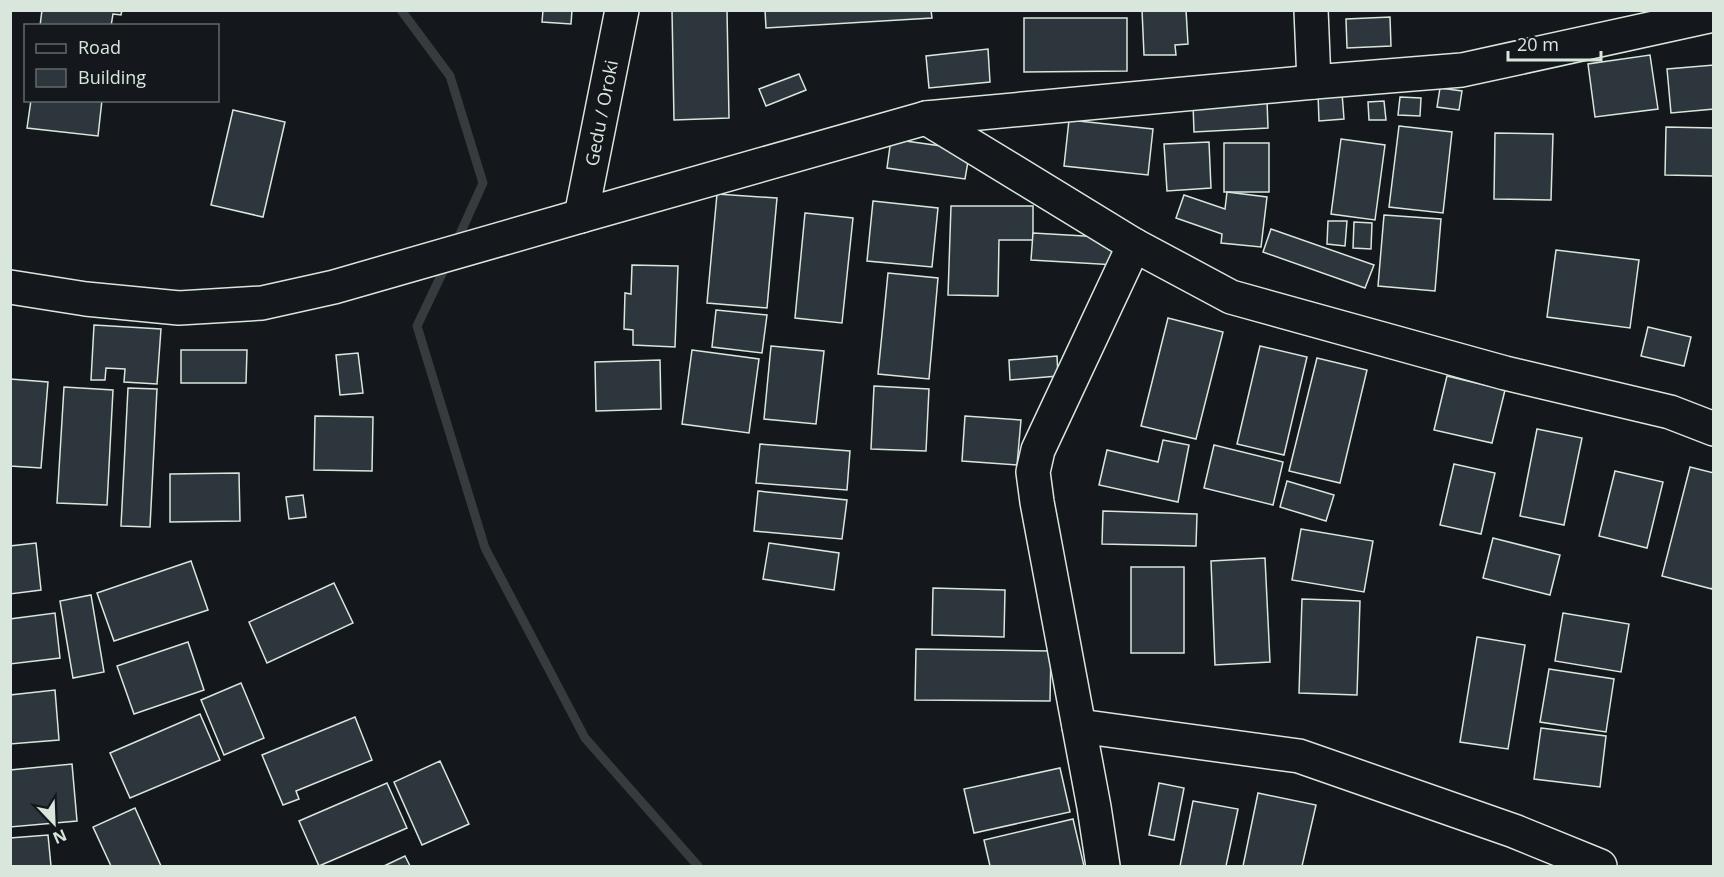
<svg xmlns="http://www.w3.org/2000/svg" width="1724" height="877" font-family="'Open Sans',sans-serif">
<rect width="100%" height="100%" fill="#14181c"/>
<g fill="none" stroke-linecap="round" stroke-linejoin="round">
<g stroke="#363b3e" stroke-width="9">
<polyline points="401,10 450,76 483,183 455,245"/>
<polyline points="447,263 417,326 485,548 585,738 698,866"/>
</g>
</g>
<g fill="#2c363c" stroke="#d8e6dc" stroke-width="1.5">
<polygon points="42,10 122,10 121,15 113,14 111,26 40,26"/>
<polygon points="543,10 572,10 571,24 542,22"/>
<polygon points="672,10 727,10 729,118 674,120"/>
<polygon points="765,10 931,10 932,18 766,28"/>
<polygon points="1142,10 1186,10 1188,44 1175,45 1176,55 1144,55"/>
<polygon points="1390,17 1391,46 1347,48 1346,19"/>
<polygon points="1024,18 1127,18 1127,71 1024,72"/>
<polygon points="988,49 990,82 929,88 926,56"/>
<polygon points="1650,55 1658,109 1595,117 1588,64"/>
<polygon points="1714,65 1714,109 1671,113 1667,69"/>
<polygon points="799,74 806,90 766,106 759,89"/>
<polygon points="1440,88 1462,91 1459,110 1437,107"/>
<polygon points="1342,93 1344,119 1319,121 1318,94"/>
<polygon points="1400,97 1421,98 1420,116 1398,115"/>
<polygon points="31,100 102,100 98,136 27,128"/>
<polygon points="1267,100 1268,128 1194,132 1193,104"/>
<polygon points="1384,101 1386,120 1369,120 1368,102"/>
<polygon points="233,110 285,122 263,217 211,205"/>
<polygon points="1069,120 1153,129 1148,175 1064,166"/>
<polygon points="1399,126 1452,132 1443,213 1389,207"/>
<polygon points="1666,127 1714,128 1714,176 1665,175"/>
<polygon points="1495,133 1553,134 1551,200 1494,199"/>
<polygon points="891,139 970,150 965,179 887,168"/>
<polygon points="1341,139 1385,145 1375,220 1331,214"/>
<polygon points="1209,142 1211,188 1167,191 1164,144"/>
<rect x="1224" y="143" width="45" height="49"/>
<polygon points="1227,192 1267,197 1261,247 1221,243 1222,234 1176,218 1184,195 1225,209"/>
<polygon points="717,194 777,198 767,308 707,303"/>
<polygon points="873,201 938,208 932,267 867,261"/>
<polygon points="951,206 1033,206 1033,240 999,240 998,296 948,295"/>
<polygon points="805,213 853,218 842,323 795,318"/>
<polygon points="1384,215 1441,219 1435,291 1378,286"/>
<polygon points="1328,221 1347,221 1345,246 1327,244"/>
<polygon points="1354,222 1372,223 1371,249 1353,248"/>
<polygon points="1271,229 1374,265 1365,288 1263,252"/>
<polygon points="1033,233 1118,238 1116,265 1031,260"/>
<polygon points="1556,250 1639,260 1630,328 1547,317"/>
<polygon points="632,265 678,266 675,347 633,345 633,330 624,329 625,293 631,294"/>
<polygon points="888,273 938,278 929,379 878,374"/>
<polygon points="716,310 767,315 762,353 712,347"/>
<polygon points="1168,318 1223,332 1196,439 1141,426"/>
<polygon points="94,325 161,329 157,384 124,382 125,369 106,368 105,380 91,380"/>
<polygon points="1648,327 1691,337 1684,366 1641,356"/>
<polygon points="771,346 824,351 816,424 764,419"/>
<polygon points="1260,346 1307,357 1284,455 1237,444"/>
<polygon points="181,350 247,350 246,383 181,383"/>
<polygon points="692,350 759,359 749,433 682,424"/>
<polygon points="358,353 363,393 340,395 336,355"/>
<polygon points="1057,356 1058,376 1010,380 1009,360"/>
<polygon points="1317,358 1367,370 1340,483 1289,471"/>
<polygon points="660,360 661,409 596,411 595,362"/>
<polygon points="1447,376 1505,390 1492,443 1434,430"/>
<polygon points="10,379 48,382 41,468 10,466"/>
<polygon points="874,386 929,389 926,451 871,449"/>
<polygon points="64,387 113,390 107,505 57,503"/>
<polygon points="128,388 157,389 150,527 121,526"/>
<polygon points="315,416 373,417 372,471 314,470"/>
<polygon points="965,416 1021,420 1017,465 962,461"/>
<polygon points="1537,429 1582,438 1564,525 1520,516"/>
<polygon points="1163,440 1189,445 1178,502 1099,485 1107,450 1158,462"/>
<polygon points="760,444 850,451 847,490 756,483"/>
<polygon points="1214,445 1283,462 1273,505 1204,488"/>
<polygon points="1454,464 1495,473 1481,534 1440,525"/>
<polygon points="1690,467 1714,473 1714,582 1712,589 1662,576"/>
<polygon points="1615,471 1663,482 1647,548 1599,536"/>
<polygon points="239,473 240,521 170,522 170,474"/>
<polygon points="1287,481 1334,495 1326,521 1280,507"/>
<polygon points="758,491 847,500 842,539 754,531"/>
<polygon points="303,495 306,517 289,519 286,497"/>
<polygon points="1103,511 1197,514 1196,546 1102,544"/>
<polygon points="1301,529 1373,541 1364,592 1292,580"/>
<polygon points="1493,538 1560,555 1550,595 1483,578"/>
<polygon points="36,543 41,590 10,594 10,546"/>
<polygon points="769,543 839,553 834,590 763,579"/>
<polygon points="1265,558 1270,662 1215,665 1211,561"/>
<polygon points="191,561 208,610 114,641 97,593"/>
<rect x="1131" y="567" width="53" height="86"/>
<polygon points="334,583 353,623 267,663 249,622"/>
<polygon points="933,588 1005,590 1004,637 932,635"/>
<polygon points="91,595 104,672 73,678 60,601"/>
<polygon points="1302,599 1360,601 1357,695 1299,693"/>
<polygon points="55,613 60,658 10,664 10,619"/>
<polygon points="1563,613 1629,624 1621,672 1555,661"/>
<polygon points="1477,637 1525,645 1508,749 1460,742"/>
<polygon points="188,642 204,690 134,714 117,666"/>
<polygon points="916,649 1051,651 1050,701 915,700"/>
<polygon points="1549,669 1614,679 1606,732 1540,722"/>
<polygon points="241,683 264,738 224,755 201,700"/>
<polygon points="55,690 59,740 10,744 10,695"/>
<polygon points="200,714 220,760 130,798 110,753"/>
<polygon points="355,717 372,760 296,791 299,799 283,805 262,755"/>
<polygon points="1541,728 1606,736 1600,787 1534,779"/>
<polygon points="440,761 469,824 422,845 394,782"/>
<polygon points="72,764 77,821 10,827 10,770"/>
<polygon points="1060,768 1070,812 974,833 964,789"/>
<polygon points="387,783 407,828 319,866 299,821"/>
<polygon points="1159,783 1184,788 1174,840 1149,835"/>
<polygon points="1258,793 1316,805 1302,866 1243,866"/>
<polygon points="1193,801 1238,809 1226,866 1180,866"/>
<polygon points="135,808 161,866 111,866 93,827"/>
<polygon points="1073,819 1084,866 990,866 984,840"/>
<polygon points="48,835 51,866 10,866 10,838"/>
<polygon points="405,856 410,866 384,866"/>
</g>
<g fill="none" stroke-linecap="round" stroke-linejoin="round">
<g stroke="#d8e6dc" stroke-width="36">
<g id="minor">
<polyline points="622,10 581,216 926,118 1314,82 1462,70 1714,15"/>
<polyline points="1311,10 1314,82"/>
<polyline points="926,118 1134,245 1231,297 1505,373 1670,412 1714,429"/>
<polyline points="1079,726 1299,756 1514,831 1600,866"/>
<polyline points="1103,866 1094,807 1037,502 1033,472 1038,450 1134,245"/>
</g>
</g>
<g stroke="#d8e6dc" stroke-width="36">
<polyline id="major" points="10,287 86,299 179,308 262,303 334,287 581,216"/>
</g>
<use href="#minor" stroke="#14181c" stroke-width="33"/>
<use href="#major" stroke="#14181c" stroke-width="33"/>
</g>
<g text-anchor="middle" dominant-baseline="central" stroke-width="4.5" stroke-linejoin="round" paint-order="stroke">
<g font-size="18" fill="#d8e6dc" stroke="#14181c">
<text transform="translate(601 113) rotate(-79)">Gedu / Oroki</text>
</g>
</g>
<rect width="1724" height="877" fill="none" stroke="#d8e6dc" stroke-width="24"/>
<rect x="24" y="24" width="195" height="78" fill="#14181c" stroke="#626a69" stroke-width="1.5"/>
<rect x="36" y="44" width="30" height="9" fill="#14181c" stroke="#626a69" stroke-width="1.5"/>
<text x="78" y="54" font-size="18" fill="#d8e6dc">Road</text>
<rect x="36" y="69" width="30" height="18" fill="#2c363c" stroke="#626a69" stroke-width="1.5"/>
<text x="78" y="84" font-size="18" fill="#d8e6dc">Building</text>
<g transform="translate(54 823) rotate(157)" stroke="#14181c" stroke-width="4.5" paint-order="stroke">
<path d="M0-4.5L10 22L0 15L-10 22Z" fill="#d8e6dc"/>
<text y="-9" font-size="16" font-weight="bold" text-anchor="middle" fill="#d8e6dc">N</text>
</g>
<path d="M1508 51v9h93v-9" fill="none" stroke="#d8e6dc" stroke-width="3"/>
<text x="1517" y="51" font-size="18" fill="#d8e6dc" stroke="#14181c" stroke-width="4.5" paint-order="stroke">20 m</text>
</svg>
